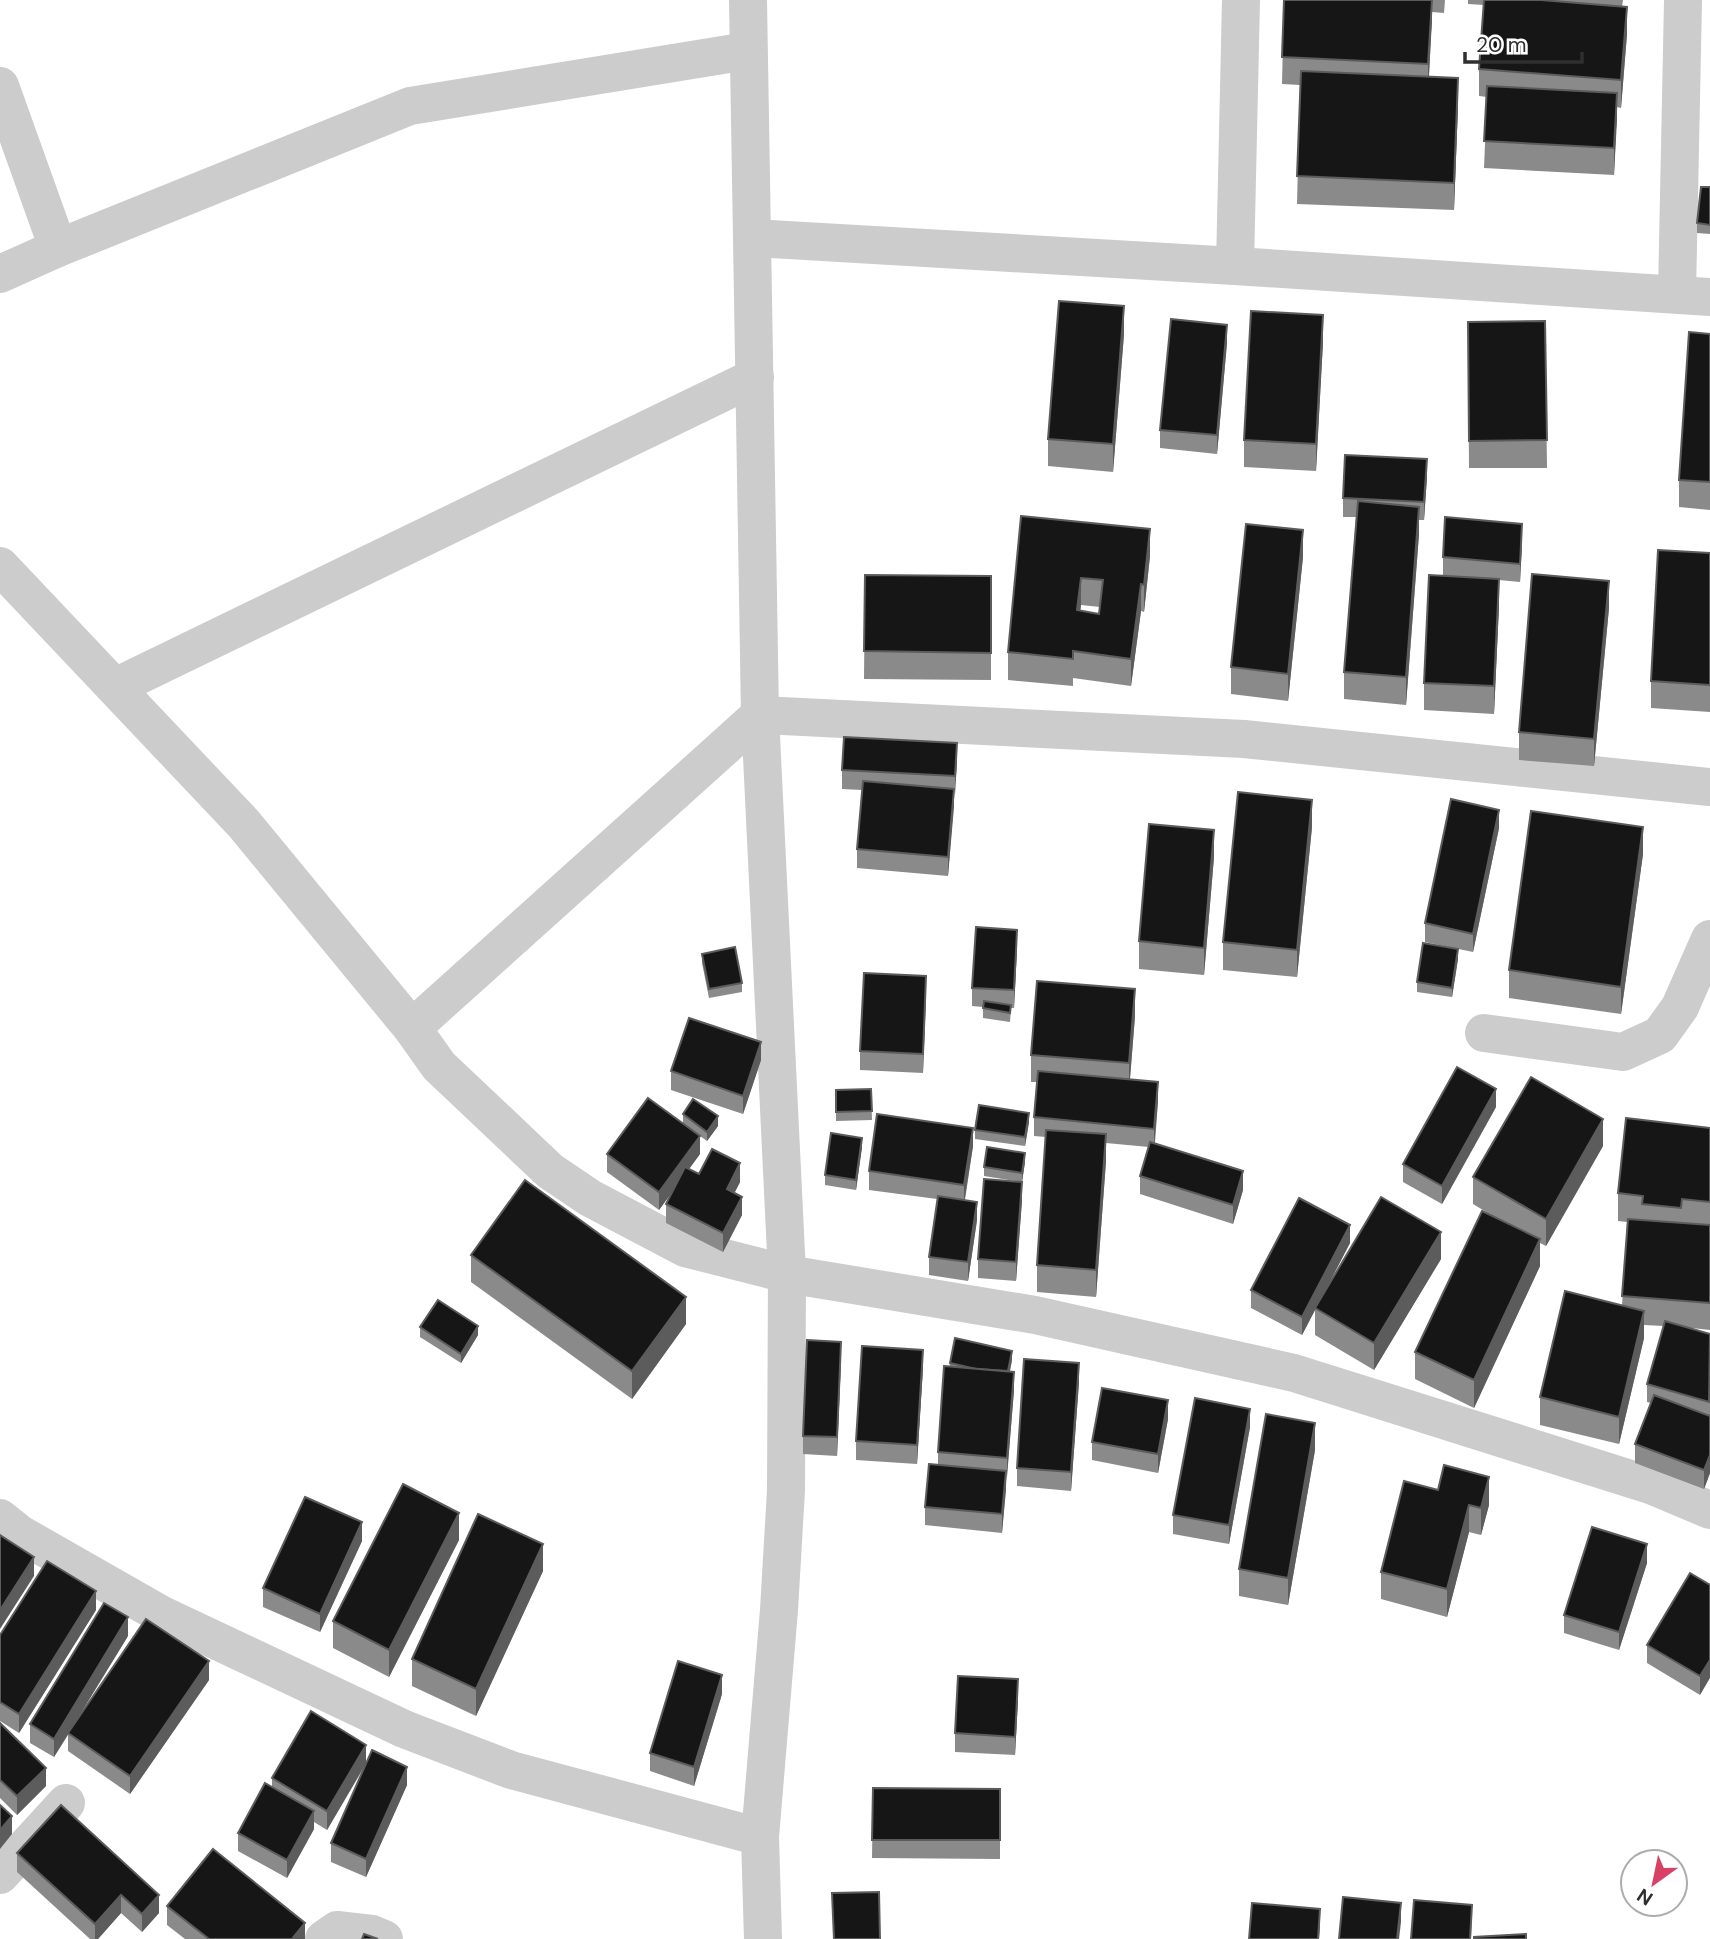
<svg xmlns="http://www.w3.org/2000/svg" width="1710" height="1939" font-family="'DM Sans',sans-serif">
<rect width="100%" height="100%" fill="#fff"/>
<g fill="none" stroke-linecap="round" stroke-linejoin="round">
<g stroke="#ccc" stroke-width="38">
<polyline points="748,0 760,715 787,1274 786,1490 779,1610 760,1837 763,1939"/>
<polyline points="0,86 58,248"/>
<polyline points="753,238 1235,266 1710,297"/>
<polyline points="1235,266 1241,0"/>
<polyline points="0,274 58,248 410,106 747,51"/>
<polyline points="1677,294 1683,0"/>
<polyline points="0,566 244,824 412,1028 439,1066 550,1171 590,1198 685,1248 787,1274 1035,1315 1294,1373 1653,1486 1710,1510"/>
<polyline points="115,687 755,377"/>
<polyline points="412,1028 760,715 1244,739 1710,787"/>
<polyline points="1484,1033 1623,1052 1660,1035 1680,1007 1710,939"/>
<polyline points="0,1518 20,1534 162,1615 404,1729 511,1770 760,1837"/>
<polyline points="0,1875 66,1803"/>
<polyline points="324,1939 337,1930 372,1934 384,1939"/>
</g>
</g>
<g fill="#8a8a8a" fill-rule="evenodd">
<polygon points="1284,0 1445,0 1444,13 1432,12 1429,77 1458,105 1454,210 1297,204 1300,85 1282,84"/>
<polygon points="1468,0 1623,0 1622,7 1627,34 1621,108 1617,107 1614,175 1484,168 1487,97 1479,96 1479,69 1484,5 1468,4"/>
<polygon points="1710,187 1710,234 1697,233 1697,223"/>
<polygon points="1545,321 1547,468 1469,468 1468,322"/>
<polygon points="1124,334 1113,472 1048,466 1048,439"/>
<polygon points="1710,334 1710,510 1679,507 1679,480"/>
<polygon points="1323,342 1316,471 1244,467 1244,440"/>
<polygon points="1227,343 1217,454 1160,448 1160,430"/>
<polygon points="1427,477 1424,520 1419,520 1419,534 1406,705 1344,699 1344,672 1356,517 1343,517 1343,498"/>
<path d="M1021,516L1150,556L1144,612L1141,611L1131,686L1073,678V686L1008,680V652ZM1081,605L1100,607L1099,614L1080,611Z"/>
<polygon points="1522,542 1520,582 1499,580 1499,606 1494,714 1424,710 1424,683 1456,577 1443,575 1443,557"/>
<polygon points="1710,553 1710,712 1651,708 1651,681"/>
<polygon points="1303,557 1288,701 1231,694 1231,667"/>
<polygon points="865,575 991,576 991,680 864,679"/>
<polygon points="1609,608 1594,766 1519,760 1519,732"/>
<polygon points="957,761 948,876 857,868 857,849 862,790 842,789 842,770"/>
<polygon points="1312,827 1297,977 1223,970 1223,942"/>
<polygon points="1499,828 1473,952 1425,942 1425,923"/>
<polygon points="1643,854 1621,1014 1509,998 1509,970"/>
<polygon points="1214,857 1204,975 1139,969 1139,941"/>
<polygon points="1017,948 1014,1008 1011,1008 1010,1022 983,1018 983,1007 972,1006 972,988"/>
<polygon points="702,954 742,983 742,992 709,998 702,963"/>
<polygon points="1458,959 1452,997 1417,992 1417,982"/>
<polygon points="926,995 923,1073 860,1070 860,1051"/>
<polygon points="1135,1016 1130,1079 1158,1101 1155,1143 1243,1190 1233,1224 1140,1194 1140,1176 1149,1147 1106,1143 1106,1161 1096,1297 1037,1292 1037,1265 1046,1137 1034,1136 1034,1117 1037,1082 1031,1082 1031,1055"/>
<polygon points="761,1060 743,1114 671,1090 671,1071"/>
<polygon points="871,1089 872,1120 836,1121 836,1090"/>
<polygon points="1496,1107 1442,1204 1403,1182 1403,1164"/>
<polygon points="683,1114 718,1126 707,1141 700,1136 700,1154 689,1169 699,1174 740,1182 734,1193 742,1215 723,1252 666,1223 666,1204 672,1192 659,1210 607,1172 607,1154 683,1123"/>
<polygon points="1029,1122 1025,1146 975,1139 975,1130"/>
<polygon points="1710,1128 1710,1330 1692,1328 1710,1334 1710,1473 1704,1489 1635,1463 1635,1444 1651,1403 1647,1402 1647,1384 1664,1326 1644,1325 1644,1338 1619,1444 1540,1425 1540,1397 1622,1306 1627,1222 1618,1221 1618,1193"/>
<polygon points="973,1146 965,1200 977,1220 968,1281 929,1275 929,1257 937,1199 869,1190 869,1171"/>
<polygon points="1603,1146 1546,1246 1540,1243 1540,1266 1474,1408 1415,1379 1415,1352 1501,1221 1473,1204 1473,1177"/>
<polygon points="862,1147 856,1190 825,1185 825,1175"/>
<polygon points="1025,1162 1022,1182 1022,1200 1016,1281 978,1278 978,1259 1015,1181 984,1176 984,1167"/>
<polygon points="1350,1243 1323,1295 1441,1259 1374,1370 1315,1335 1315,1310 1302,1335 1251,1308 1251,1290"/>
<polygon points="471,1255 686,1324 632,1399 471,1282"/>
<polygon points="420,1327 478,1335 461,1363 420,1337"/>
<polygon points="841,1360 837,1456 803,1454 803,1436"/>
<polygon points="1012,1360 1010,1371 1014,1390 1002,1533 925,1525 925,1507 938,1465 938,1452 950,1363"/>
<polygon points="923,1368 917,1464 856,1460 856,1441"/>
<polygon points="1079,1382 1071,1491 1017,1486 1017,1468"/>
<polygon points="1168,1419 1158,1473 1092,1460 1092,1442"/>
<polygon points="1250,1427 1229,1544 1173,1534 1173,1515"/>
<polygon points="1315,1450 1288,1605 1239,1596 1239,1569"/>
<polygon points="1404,1481 1489,1505 1481,1535 1469,1532 1447,1617 1381,1599 1381,1572"/>
<polygon points="459,1540 389,1677 333,1648 333,1621"/>
<polygon points="362,1541 320,1632 263,1607 263,1588"/>
<polygon points="1647,1563 1619,1650 1564,1633 1564,1615"/>
<polygon points="543,1571 476,1716 412,1686 412,1659"/>
<polygon points="1710,1585 1700,1695 1647,1663 1647,1645"/>
<polygon points="96,1610 19,1733 0,1721 0,1635"/>
<polygon points="128,1636 77,1719 209,1680 130,1794 68,1751 68,1735 54,1757 30,1743 30,1724"/>
<polygon points="722,1694 694,1786 650,1771 650,1753"/>
<polygon points="1018,1698 1015,1755 955,1752 955,1733"/>
<polygon points="0,1723 46,1786 17,1815 0,1798"/>
<polygon points="366,1763 407,1785 366,1877 331,1862 331,1843 366,1764 327,1830 314,1822 314,1829 287,1878 238,1851 238,1833 272,1787 272,1778"/>
<polygon points="873,1788 1000,1789 1000,1859 872,1858"/>
<polygon points="17,1853 159,1895 159,1913 142,1932 121,1913 98,1939 90,1939 17,1872"/>
<polygon points="167,1906 305,1939 185,1939 167,1925"/>
</g>
<g fill="#5c5c5c">
<polygon points="1432,0 1432,21 1428,91 1428,64"/>
<polygon points="1627,7 1627,34 1621,108 1621,80"/>
<polygon points="1458,78 1458,105 1454,210 1454,183"/>
<polygon points="1617,93 1617,120 1614,175 1614,148"/>
<polygon points="1124,306 1124,334 1113,472 1113,444"/>
<polygon points="1323,315 1323,342 1316,471 1316,444"/>
<polygon points="1227,325 1227,343 1217,454 1217,435"/>
<polygon points="1427,459 1427,477 1424,520 1424,502"/>
<polygon points="1419,507 1419,534 1406,705 1406,677"/>
<polygon points="1522,524 1522,542 1520,582 1520,564"/>
<polygon points="1150,529 1150,556 1144,612 1144,585"/>
<polygon points="1303,530 1303,557 1288,701 1288,674"/>
<polygon points="1081,578 1081,605 1077,638 1077,610"/>
<polygon points="1499,579 1499,606 1494,714 1494,686"/>
<polygon points="1609,581 1609,608 1594,766 1594,739"/>
<polygon points="1141,584 1141,611 1131,686 1131,659"/>
<polygon points="957,743 957,761 955,795 955,776"/>
<polygon points="954,789 954,807 948,876 948,857"/>
<polygon points="1312,800 1312,827 1297,977 1297,950"/>
<polygon points="1499,810 1499,828 1473,952 1473,934"/>
<polygon points="1643,827 1643,854 1621,1014 1621,987"/>
<polygon points="1214,830 1214,857 1204,975 1204,948"/>
<polygon points="1017,930 1017,948 1014,1008 1014,990"/>
<polygon points="1458,949 1458,959 1452,997 1452,988"/>
<polygon points="926,976 926,995 923,1073 923,1054"/>
<polygon points="1135,989 1135,1016 1129,1090 1129,1063"/>
<polygon points="761,1042 761,1060 743,1114 743,1096"/>
<polygon points="1158,1082 1158,1101 1154,1147 1154,1129"/>
<polygon points="1496,1089 1496,1107 1442,1204 1442,1186"/>
<polygon points="1029,1113 1029,1122 1025,1146 1025,1137"/>
<polygon points="718,1116 718,1126 707,1141 707,1132"/>
<polygon points="1603,1119 1603,1146 1546,1246 1546,1219"/>
<polygon points="973,1128 973,1146 964,1203 964,1185"/>
<polygon points="1106,1134 1106,1161 1096,1297 1096,1270"/>
<polygon points="700,1136 700,1154 659,1210 659,1192"/>
<polygon points="862,1138 862,1147 856,1190 856,1180"/>
<polygon points="1025,1153 1025,1162 1022,1182 1022,1173"/>
<polygon points="740,1163 740,1182 727,1208 727,1189"/>
<polygon points="1243,1171 1243,1190 1233,1224 1233,1205"/>
<polygon points="1022,1182 1022,1200 1016,1281 1016,1262"/>
<polygon points="742,1197 742,1215 723,1252 723,1233"/>
<polygon points="977,1202 977,1220 968,1281 968,1262"/>
<polygon points="1350,1225 1350,1243 1302,1335 1302,1317"/>
<polygon points="1441,1232 1441,1259 1374,1370 1374,1343"/>
<polygon points="1540,1239 1540,1266 1474,1408 1474,1380"/>
<polygon points="686,1297 686,1324 632,1399 632,1371"/>
<polygon points="1644,1311 1644,1338 1619,1444 1619,1417"/>
<polygon points="478,1326 478,1335 461,1363 461,1354"/>
<polygon points="841,1342 841,1360 837,1456 837,1437"/>
<polygon points="923,1350 923,1368 917,1464 917,1445"/>
<polygon points="1012,1351 1012,1360 1007,1385 1007,1376"/>
<polygon points="1079,1363 1079,1382 1071,1491 1071,1472"/>
<polygon points="1014,1372 1014,1390 1007,1477 1007,1458"/>
<polygon points="1168,1400 1168,1419 1158,1473 1158,1454"/>
<polygon points="1250,1409 1250,1427 1229,1544 1229,1525"/>
<polygon points="1315,1423 1315,1450 1288,1605 1288,1578"/>
<polygon points="1710,1455 1710,1473 1704,1489 1704,1470"/>
<polygon points="1006,1471 1006,1490 1002,1533 1002,1514"/>
<polygon points="1489,1477 1489,1505 1481,1535 1481,1508"/>
<polygon points="1469,1505 1469,1532 1447,1617 1447,1589"/>
<polygon points="459,1513 459,1540 389,1677 389,1650"/>
<polygon points="362,1522 362,1541 320,1632 320,1614"/>
<polygon points="543,1544 543,1571 476,1716 476,1689"/>
<polygon points="1647,1544 1647,1563 1619,1650 1619,1632"/>
<polygon points="34,1557 34,1576 0,1629 0,1610"/>
<polygon points="96,1591 96,1610 19,1733 19,1714"/>
<polygon points="128,1617 128,1636 54,1757 54,1739"/>
<polygon points="1710,1660 1710,1678 1700,1695 1700,1676"/>
<polygon points="209,1661 209,1680 130,1794 130,1776"/>
<polygon points="722,1675 722,1694 694,1786 694,1767"/>
<polygon points="1018,1679 1018,1698 1015,1755 1015,1737"/>
<polygon points="366,1745 366,1763 327,1830 327,1811"/>
<polygon points="407,1767 407,1785 366,1877 366,1859"/>
<polygon points="46,1768 46,1786 17,1815 17,1796"/>
<polygon points="314,1811 314,1829 287,1878 287,1860"/>
<polygon points="12,1816 12,1834 0,1849 0,1830"/>
<polygon points="121,1895 121,1913 98,1939 95,1939 95,1924"/>
<polygon points="159,1895 159,1913 142,1932 142,1914"/>
<polygon points="1401,1903 1401,1922 1399,1939 1397,1939"/>
<polygon points="1472,1905 1471,1939 1470,1939"/>
<polygon points="1320,1909 1320,1927 1319,1939 1318,1939"/>
<polygon points="305,1923 305,1939 292,1939"/>
</g>
<g fill="#161616" stroke="#5c5c5c" stroke-width="2" fill-rule="evenodd">
<polygon points="1284,0 1432,0 1428,64 1282,57"/>
<polygon points="1484,0 1541,0 1627,7 1621,80 1479,69"/>
<polygon points="1301,71 1458,78 1454,183 1297,176"/>
<polygon points="1487,86 1617,93 1614,148 1484,141"/>
<polygon points="1701,187 1710,187 1710,225 1697,223"/>
<polygon points="1059,301 1124,306 1113,444 1048,439"/>
<polygon points="1251,311 1323,315 1316,444 1244,440"/>
<polygon points="1171,319 1227,325 1217,435 1160,430"/>
<polygon points="1545,321 1547,440 1469,441 1468,322"/>
<polygon points="1689,332 1710,334 1710,482 1679,480"/>
<polygon points="1345,455 1427,459 1424,502 1343,498"/>
<polygon points="1358,501 1419,507 1406,677 1344,672"/>
<path d="M1021,516L1150,529L1144,585L1141,584L1131,659L1073,651V659L1008,652ZM1081,578L1103,580L1099,614L1077,610Z"/>
<polygon points="1445,517 1522,524 1520,564 1443,557"/>
<polygon points="1246,524 1303,530 1288,674 1231,667"/>
<polygon points="1658,550 1710,553 1710,685 1651,681"/>
<polygon points="1532,574 1609,581 1594,739 1519,732"/>
<polygon points="865,575 991,576 991,653 864,651"/>
<polygon points="1429,575 1499,579 1494,686 1424,683"/>
<polygon points="844,737 957,743 955,776 842,770"/>
<polygon points="863,781 954,789 948,857 857,849"/>
<polygon points="1238,792 1312,800 1297,950 1223,942"/>
<polygon points="1451,799 1499,810 1473,934 1425,923"/>
<polygon points="1531,811 1643,827 1621,987 1509,970"/>
<polygon points="1149,824 1214,830 1204,948 1139,941"/>
<polygon points="976,927 1017,930 1014,990 972,988"/>
<polygon points="1423,943 1458,949 1452,988 1417,982"/>
<polygon points="735,947 742,983 709,989 702,954"/>
<polygon points="864,973 926,976 923,1054 860,1051"/>
<polygon points="1037,981 1135,989 1129,1063 1031,1055"/>
<polygon points="984,1001 1011,1005 1010,1013 983,1008"/>
<polygon points="689,1018 761,1042 743,1096 671,1071"/>
<polygon points="1457,1067 1496,1089 1442,1186 1403,1164"/>
<polygon points="1038,1071 1158,1082 1154,1129 1034,1117"/>
<polygon points="1531,1077 1603,1119 1546,1219 1473,1177"/>
<polygon points="871,1089 872,1111 836,1112 836,1090"/>
<polygon points="648,1098 700,1136 659,1192 607,1154"/>
<polygon points="693,1099 718,1116 707,1132 683,1114"/>
<polygon points="979,1105 1029,1113 1025,1137 975,1130"/>
<polygon points="877,1114 973,1128 964,1185 869,1171"/>
<polygon points="1626,1118 1710,1128 1710,1202 1682,1199 1681,1208 1642,1204 1643,1196 1618,1193"/>
<polygon points="1046,1130 1106,1134 1096,1270 1037,1265"/>
<polygon points="831,1133 862,1138 856,1180 825,1175"/>
<polygon points="1150,1142 1243,1171 1233,1205 1140,1176"/>
<polygon points="987,1147 1025,1153 1022,1173 984,1167"/>
<polygon points="712,1149 740,1163 727,1189 742,1197 723,1233 666,1204 685,1167 699,1174"/>
<polygon points="984,1179 1022,1182 1016,1262 978,1259"/>
<polygon points="525,1180 686,1297 632,1371 471,1255"/>
<polygon points="938,1196 977,1202 968,1262 929,1257"/>
<polygon points="1381,1197 1441,1232 1374,1343 1315,1308"/>
<polygon points="1299,1198 1350,1225 1302,1317 1251,1290"/>
<polygon points="1482,1211 1540,1239 1474,1380 1415,1352"/>
<polygon points="1628,1219 1710,1225 1710,1303 1622,1296"/>
<polygon points="1565,1291 1644,1311 1619,1417 1540,1397"/>
<polygon points="438,1300 478,1326 461,1354 420,1327"/>
<polygon points="1665,1321 1710,1334 1709,1402 1647,1384"/>
<polygon points="955,1338 1012,1351 1008,1371 976,1369 950,1363"/>
<polygon points="807,1340 841,1342 837,1437 803,1436"/>
<polygon points="862,1346 923,1350 917,1445 856,1441"/>
<polygon points="1024,1359 1079,1363 1071,1472 1017,1468"/>
<polygon points="944,1366 1014,1372 1007,1458 938,1452"/>
<polygon points="1102,1388 1168,1400 1158,1454 1092,1442"/>
<polygon points="1654,1395 1710,1416 1710,1455 1704,1470 1635,1444"/>
<polygon points="1195,1398 1250,1409 1229,1525 1173,1515"/>
<polygon points="1266,1414 1315,1423 1288,1578 1239,1569"/>
<polygon points="929,1464 1006,1471 1002,1514 925,1507"/>
<polygon points="1444,1465 1489,1477 1481,1508 1469,1505 1447,1589 1381,1572 1404,1481 1438,1490"/>
<polygon points="403,1484 459,1513 389,1650 333,1621"/>
<polygon points="305,1497 362,1522 320,1614 263,1588"/>
<polygon points="478,1514 543,1544 476,1689 412,1659"/>
<polygon points="1592,1527 1647,1544 1619,1632 1564,1615"/>
<polygon points="0,1535 34,1557 0,1610"/>
<polygon points="47,1561 96,1591 19,1714 0,1702 0,1635"/>
<polygon points="1690,1573 1710,1585 1710,1660 1700,1676 1647,1645"/>
<polygon points="104,1603 128,1617 54,1739 30,1724"/>
<polygon points="146,1619 209,1661 130,1776 68,1733"/>
<polygon points="678,1661 722,1675 694,1767 650,1753"/>
<polygon points="958,1676 1018,1679 1015,1737 955,1733"/>
<polygon points="311,1711 366,1745 327,1811 272,1778"/>
<polygon points="0,1723 46,1768 17,1796 0,1780"/>
<polygon points="372,1750 407,1767 366,1859 331,1843"/>
<polygon points="265,1783 314,1811 287,1860 238,1833"/>
<polygon points="873,1788 1000,1789 1000,1840 872,1840"/>
<polygon points="0,1805 12,1816 0,1830"/>
<polygon points="61,1805 159,1895 142,1914 121,1895 95,1924 17,1853"/>
<polygon points="213,1849 305,1923 292,1939 209,1939 167,1906"/>
<polygon points="879,1892 880,1939 834,1939 832,1893"/>
<polygon points="1343,1897 1401,1903 1397,1939 1339,1939"/>
<polygon points="1414,1900 1472,1905 1470,1939 1411,1939"/>
<polygon points="1252,1903 1320,1909 1318,1939 1249,1939"/>
<polygon points="364,1934 378,1939 362,1939"/>
<polygon points="1526,1934 1526,1939 1474,1939 1474,1937"/>
</g>
<g transform="translate(1654 1883) rotate(213)"><circle r="33" fill="#ffffff" stroke="#acacac" stroke-width="2"/>
<path d="M0-5L12 26L0 18L-12 26Z" fill="#d84066"/>
<text y="-10" font-size="19" font-weight="bold" text-anchor="middle" fill="#2f2f2f">N</text>
</g>
<path d="M1465 52v10h117v-10" fill="none" stroke="#2f2f2f" stroke-width="3.5"/>
<text x="1476" y="52" font-size="21" fill="#2f2f2f" stroke="#ffffff" stroke-width="5" paint-order="stroke">20 m</text>
</svg>
